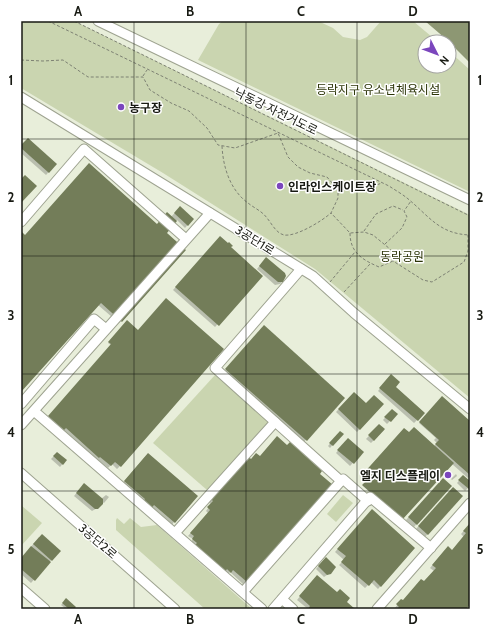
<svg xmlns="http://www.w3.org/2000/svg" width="491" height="630" font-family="Cabin,'Noto Sans KR',sans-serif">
<rect width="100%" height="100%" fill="#e8eeda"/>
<g fill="#cad5b0">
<polygon points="21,21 74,21 470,215 470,398 315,269 163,173 21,88"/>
<polygon points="223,21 318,21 333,28 343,37 360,40 367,37 381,21 413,21 438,42 425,42 425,66 449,66 449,51 470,70 470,192 198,60 219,24"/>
<polygon points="215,375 269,422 207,490 153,443"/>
<polygon points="343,495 353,503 336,522 327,514"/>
<polygon points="22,506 42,523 21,546 21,507"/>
<polygon points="117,518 124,524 130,518 141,527 157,525 252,609 205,609 116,530 116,520"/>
</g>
<polygon fill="#8d9773" points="425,21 470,21 470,63 446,39"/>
<g fill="#0003">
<polygon points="21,146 56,164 46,175 21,153"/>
<polygon points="180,207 193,219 185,228 177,220 166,233 185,250 119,323 98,305 21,391 21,233 25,237 157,225 171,217"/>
<polygon points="220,238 262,276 215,327 173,290"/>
<polygon points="266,258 283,281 280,284 275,285 257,269"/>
<polygon points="127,322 138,331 223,349 120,466 117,469 112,464 108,468 97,459 96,460 48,417 111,345 108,343"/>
<polygon points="264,327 344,398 303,443 224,372"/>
<polygon points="391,375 395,387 424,413 414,423 378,391"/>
<polygon points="354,393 366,404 383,404 357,432 336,412"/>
<polygon points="392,410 396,415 387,424 383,420"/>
<polygon points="424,418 470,422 470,475 468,478 452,464 401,520 363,486 367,481 362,476 404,430 434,446 437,443 434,440 436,438 419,423"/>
<polygon points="379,425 384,430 371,443 366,439"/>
<polygon points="340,432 342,434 330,448 328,446"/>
<polygon points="345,442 363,452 350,466 336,453"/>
<polygon points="57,453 66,460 60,467 51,459"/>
<polygon points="145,457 174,522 172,525 122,484"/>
<polygon points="260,457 319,474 331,485 243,584 230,572 228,575 191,542 193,539 188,536 208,513 206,511 211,504 208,502 251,460"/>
<polygon points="456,474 457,476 452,480 451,479"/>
<polygon points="463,476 470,483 470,486 465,491 457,483"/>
<polygon points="443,480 450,486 414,527 406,520"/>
<polygon points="84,484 101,499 106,495 109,497 104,503 102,502 99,507 92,511 74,496"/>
<polygon points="453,488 462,496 425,537 416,529"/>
<polygon points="372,511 414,548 378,589 371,582 365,588 339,565 344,560 335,552"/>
<polygon points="470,524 470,604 465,609 396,609 395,608 401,600 403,601 424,583 434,571 430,568 445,550 452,551 464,537 461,534"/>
<polygon points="39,537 59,551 31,583 21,574 21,559"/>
<polygon points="323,561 330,573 324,577 316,569"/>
<polygon points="315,579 337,594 354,609 308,609 297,600"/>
<polygon points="66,600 72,609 66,609 61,605"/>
</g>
<g fill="#737d59">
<polygon points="28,138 57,164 49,173 21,148 21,145"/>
<polygon points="89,163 157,224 167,212 177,221 167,233 186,250 122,322 101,303 21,392 21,231 25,235"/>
<polygon points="25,175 37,186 21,203 21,179"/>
<polygon points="180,206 194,219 188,226 174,213"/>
<polygon points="220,236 228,243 229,242 233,246 231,247 263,276 219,326 175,287"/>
<polygon points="266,257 285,273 286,276 283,282 278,282 259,266"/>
<polygon points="166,298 224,349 121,467 115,462 111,466 100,457 99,458 66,428 64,430 48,416 111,344 108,342 127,320 138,330"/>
<polygon points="264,325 345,398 307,441 225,369"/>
<polygon points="391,374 400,382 396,387 425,413 418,421 379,388"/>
<polygon points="354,392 366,403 374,395 384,404 360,430 338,409"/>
<polygon points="442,396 470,421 470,475 435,444 439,440 419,422"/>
<polygon points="392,409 398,414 391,422 384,417"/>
<polygon points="379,424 385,429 374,441 368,435"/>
<polygon points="414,427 454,463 402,520 362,485 367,480 362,475 404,428 409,432"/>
<polygon points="340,431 344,434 333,446 329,443"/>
<polygon points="277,436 287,445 290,442 322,471 320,474 333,485 247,582 233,570 231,573 227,569 225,572 195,545 197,543 192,539 194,536 190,533 210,510 207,507 213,501 210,498 248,456 251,459 256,453 260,456"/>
<polygon points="348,438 364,452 354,464 337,450"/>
<polygon points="57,452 67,460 63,465 53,456"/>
<polygon points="148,453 198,496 175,523 154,505 150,510 142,503 145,499 124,481"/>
<polygon points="463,475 470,481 470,488 469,489 458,480"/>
<polygon points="443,478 452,486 417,525 408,517"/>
<polygon points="84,483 103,499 103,504 98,509 95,509 76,493"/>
<polygon points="453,487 463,496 428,535 418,526"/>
<polygon points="372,509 415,548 381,587 374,580 369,586 341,562 346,556 337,549"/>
<polygon points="470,523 470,605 466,609 397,609 399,607 396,604 401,599 403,600 421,579 424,581 436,568 432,565 448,546 452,550 466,533 463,531"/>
<polygon points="42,534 61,551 52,561 33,544"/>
<polygon points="31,546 51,562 35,581 21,569 21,558"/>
<polygon points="326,557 336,567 331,574 327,575 318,566"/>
<polygon points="317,575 337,592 340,589 350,598 347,602 355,609 308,609 310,606 299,596"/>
<polygon points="66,598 76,607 74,609 69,609 62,603"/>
</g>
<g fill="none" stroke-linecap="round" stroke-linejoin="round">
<g stroke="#9ea390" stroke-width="11">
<g id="minor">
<polyline points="98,21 470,200"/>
<polyline points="21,97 313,276 354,313 470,409"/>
<polyline points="21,222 84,149 186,239"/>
<polyline points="301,269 215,368 341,481 343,479 368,501"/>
<polyline points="21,404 94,319 106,329"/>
<polyline points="34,411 262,609"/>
<polyline points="21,425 210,213"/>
<polyline points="21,473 175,609"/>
<polyline points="175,533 275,422"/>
<polyline points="21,588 45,609"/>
<polyline points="243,592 341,481"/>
<polyline points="282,599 293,609"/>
<polyline points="273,609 370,497 431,548"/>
<polyline points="377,609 470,503"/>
</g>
</g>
<g stroke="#7d8173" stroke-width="1" stroke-dasharray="3 2" stroke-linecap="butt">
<path d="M48,21L389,186C395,190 402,194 407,198C429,216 439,234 470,235"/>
<polyline points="74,21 470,216"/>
<polyline points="21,60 43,61 63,60 88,77 143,77 150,90 171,103 189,111 207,128 218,145 235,148 278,133 288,157 298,167 310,173 327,177 338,190 338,198 331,213 350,233 364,232 373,235 390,249 393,261 423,280 432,282 464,262 468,251 468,235"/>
<polyline points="143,76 147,70"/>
<path d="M222,146C223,167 230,190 248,203C254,208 262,211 267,218C272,224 276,233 284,235C296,237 322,221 331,213"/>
<polyline points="338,190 368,188 382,183"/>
<polyline points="364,231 376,214 393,206 403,210"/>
<path d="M350,233C350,253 363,260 379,267L393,261"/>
<polyline points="385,244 402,228 407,217 404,211 411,201"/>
<polyline points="330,282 355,252"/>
<polyline points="344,292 370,264"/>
</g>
<use href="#minor" stroke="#fff" stroke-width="9"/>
</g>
<path fill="none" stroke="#181a13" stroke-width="1" stroke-opacity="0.55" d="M134,21V609M246,21V609M357,21V609M21,139H470M21,256H470M21,374H470M21,491H470"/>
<g fill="#7b46bd" stroke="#fff" stroke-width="1.5">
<circle cx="121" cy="107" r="4"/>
<circle cx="280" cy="186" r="4"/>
<circle cx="448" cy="475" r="4"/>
</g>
<g text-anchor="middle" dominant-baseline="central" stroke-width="3" stroke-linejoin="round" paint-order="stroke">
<g font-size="12" fill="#2c3508" stroke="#fff">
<text x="378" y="89">등락지구 유소년체육시설</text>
<text x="402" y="256">동락공원</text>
</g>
<g font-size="12" font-weight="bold" fill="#181a13" stroke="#fff" text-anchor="start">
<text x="129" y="107">농구장</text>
<text x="288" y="186">인라인스케이트장</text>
<text x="440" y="475" text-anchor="end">엘지 디스플레이</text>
</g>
<g font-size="12" fill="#181a13" stroke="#fff">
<text transform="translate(276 111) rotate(26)">낙동강 자전거도로</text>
<text transform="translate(255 240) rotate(32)">3공단1로</text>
<text transform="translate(98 541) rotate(41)">3공단2로</text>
</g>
</g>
<rect width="491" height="630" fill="none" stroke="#ffffff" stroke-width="44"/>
<g transform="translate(437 54) rotate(132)"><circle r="19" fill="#ffffff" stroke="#a3a3a1"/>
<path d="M0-3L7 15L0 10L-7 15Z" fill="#7b46bd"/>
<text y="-6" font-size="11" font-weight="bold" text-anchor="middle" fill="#181a13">N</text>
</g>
<rect x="22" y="22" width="447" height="586" fill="none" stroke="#181a13" stroke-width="1.5"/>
<g font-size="13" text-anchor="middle" font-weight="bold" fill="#181a13">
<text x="78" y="16">A</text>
<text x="190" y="16">B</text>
<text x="301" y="16">C</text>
<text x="413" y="16">D</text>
<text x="11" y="85">1</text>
<text x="480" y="85">1</text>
<text x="11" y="202">2</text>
<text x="480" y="202">2</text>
<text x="11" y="320">3</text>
<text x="480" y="320">3</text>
<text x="11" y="437">4</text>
<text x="480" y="437">4</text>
<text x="11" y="554">5</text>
<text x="480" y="554">5</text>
<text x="78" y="624">A</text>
<text x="190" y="624">B</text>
<text x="301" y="624">C</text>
<text x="413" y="624">D</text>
</g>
</svg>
